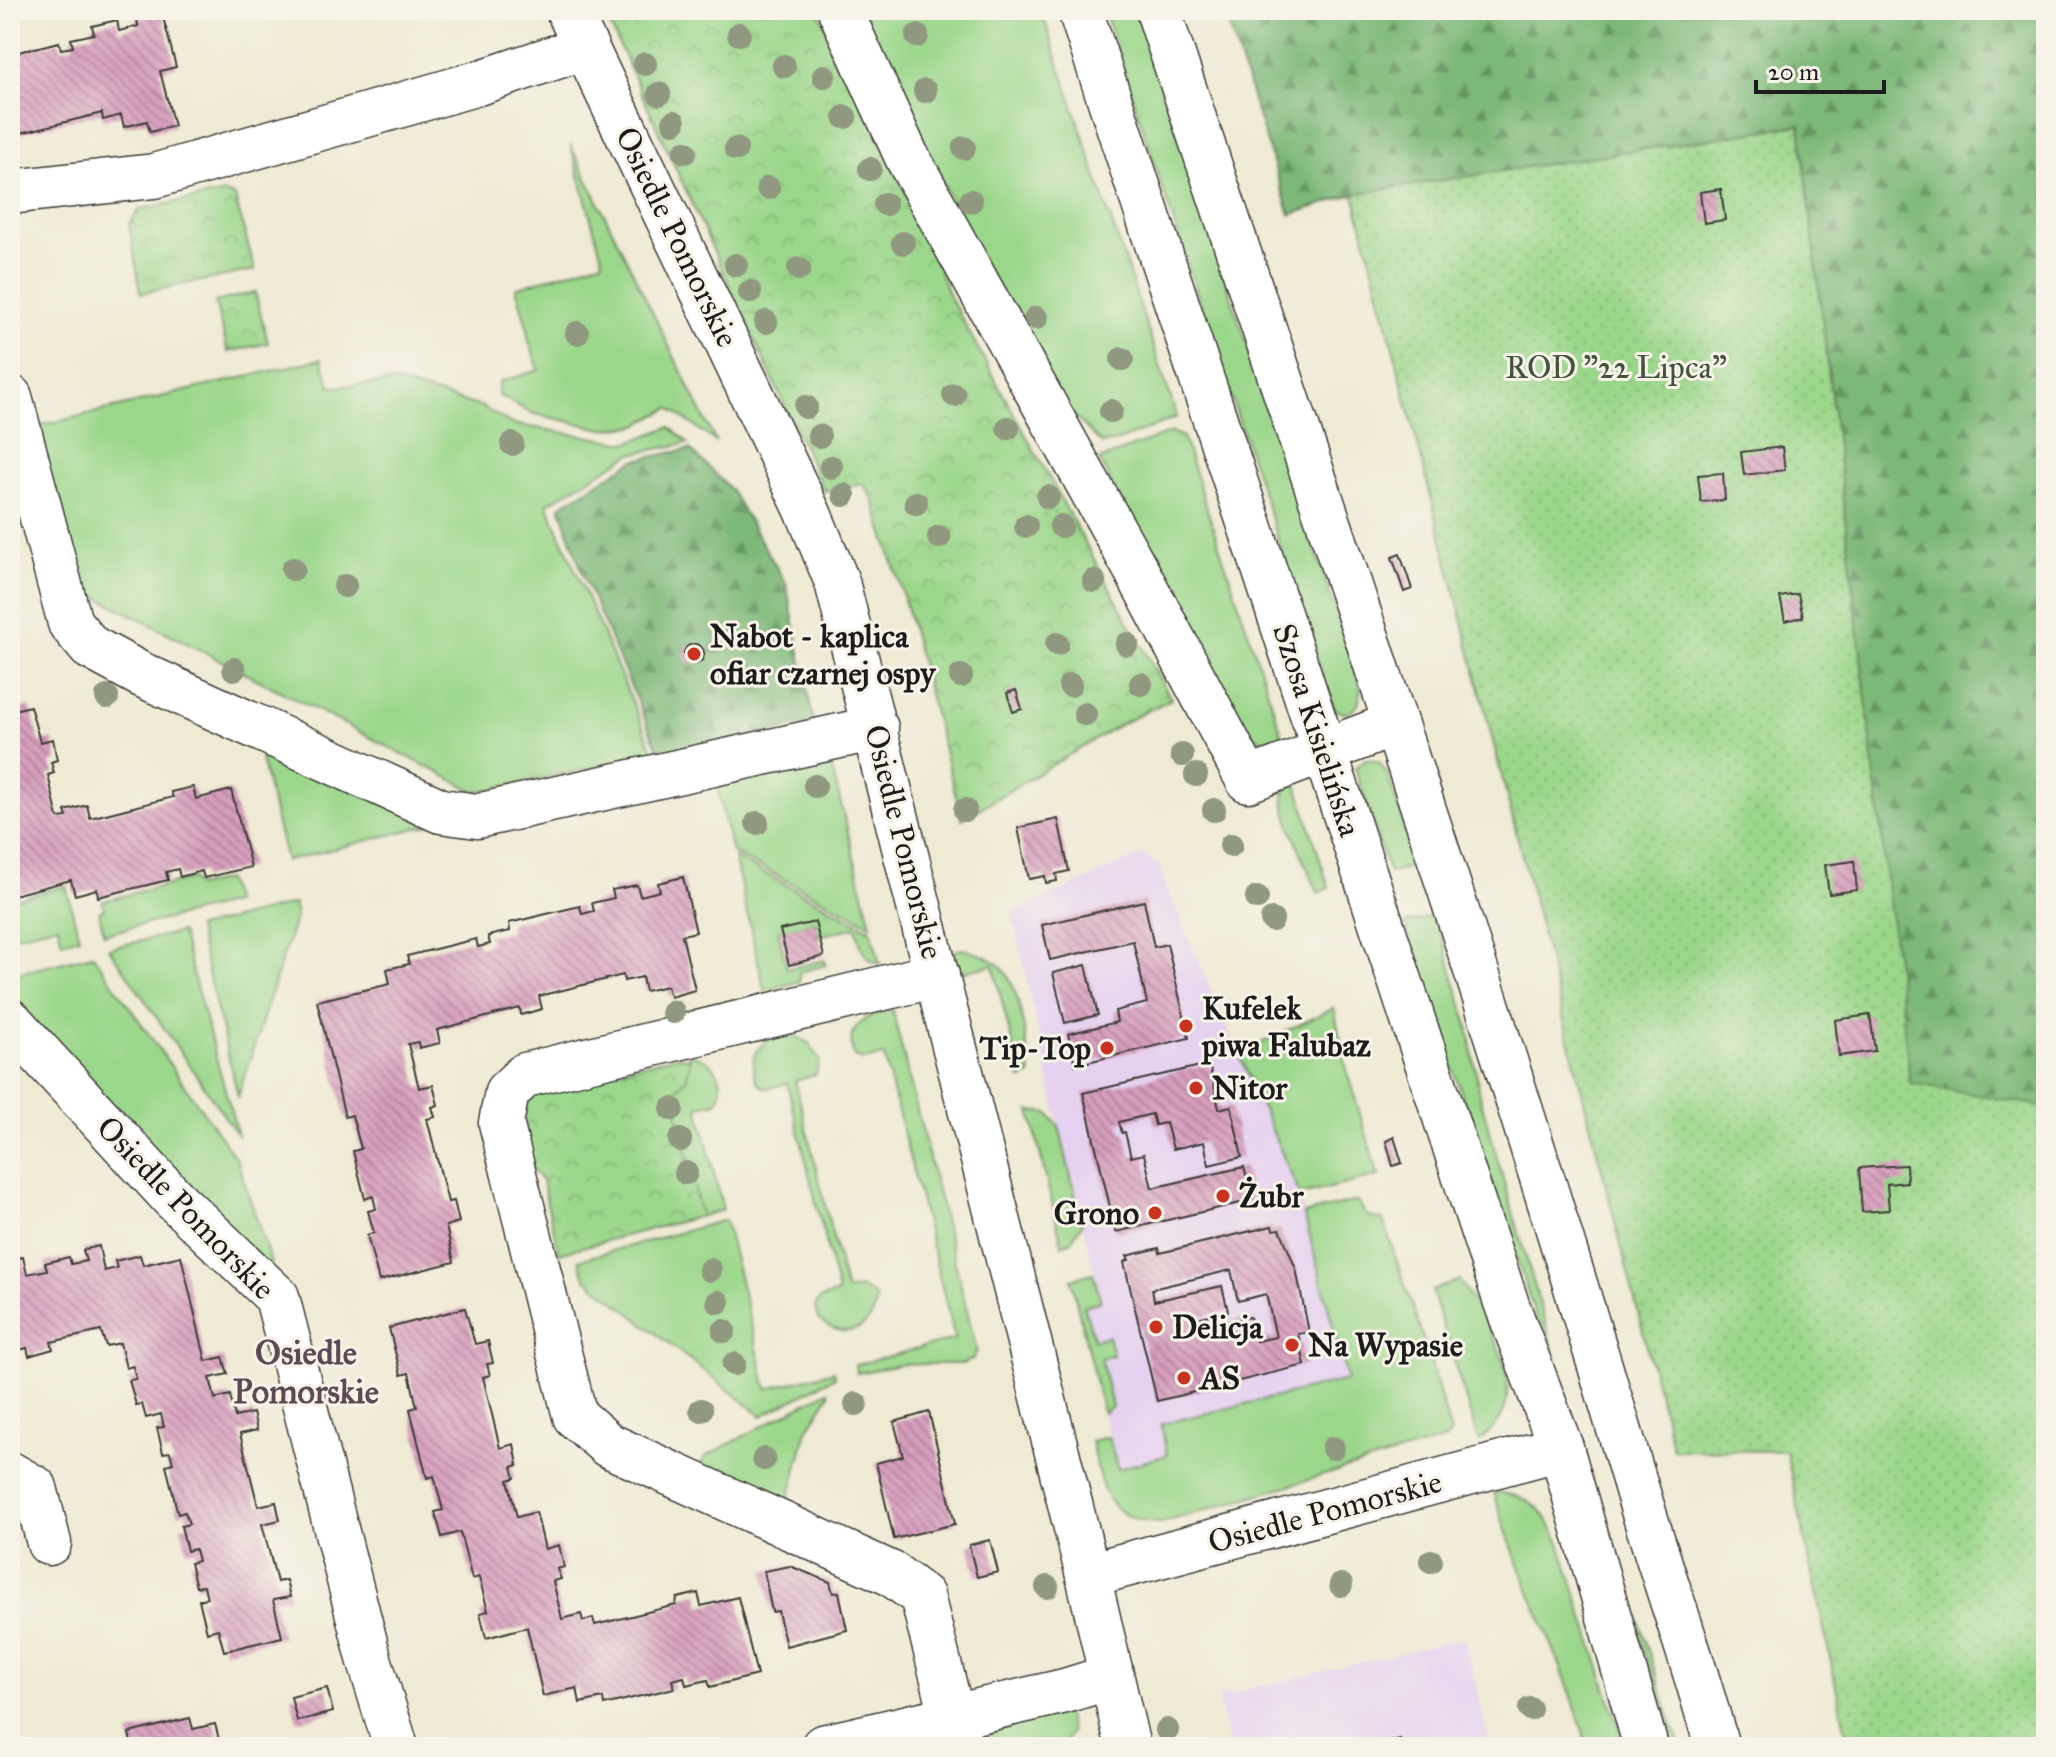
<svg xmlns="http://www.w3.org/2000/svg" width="2056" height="1757" font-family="'IM FELL Great Primer',serif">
<defs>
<pattern id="forest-firs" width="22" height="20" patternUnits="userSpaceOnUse" patternTransform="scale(2)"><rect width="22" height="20" fill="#7cb877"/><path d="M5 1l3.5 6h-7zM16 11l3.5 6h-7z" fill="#659561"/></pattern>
<pattern id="park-crowns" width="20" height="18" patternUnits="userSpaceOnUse" patternTransform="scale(2)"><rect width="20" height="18" fill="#9bd78b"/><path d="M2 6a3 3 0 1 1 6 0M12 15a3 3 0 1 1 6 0" fill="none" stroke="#85b877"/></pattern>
<pattern id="garden-dots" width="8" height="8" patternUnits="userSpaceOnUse" patternTransform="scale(2)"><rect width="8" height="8" fill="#9bd78b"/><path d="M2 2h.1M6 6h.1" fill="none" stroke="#85b877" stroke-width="1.8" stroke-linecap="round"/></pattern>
<pattern id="building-back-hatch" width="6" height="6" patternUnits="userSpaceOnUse" patternTransform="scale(2)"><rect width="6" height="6" fill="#d79ebd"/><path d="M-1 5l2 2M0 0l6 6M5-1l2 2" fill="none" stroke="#ae8099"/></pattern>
</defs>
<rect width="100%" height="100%" fill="#f7f3e8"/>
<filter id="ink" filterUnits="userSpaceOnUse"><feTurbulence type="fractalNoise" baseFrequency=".0125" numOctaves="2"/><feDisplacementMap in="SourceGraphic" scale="16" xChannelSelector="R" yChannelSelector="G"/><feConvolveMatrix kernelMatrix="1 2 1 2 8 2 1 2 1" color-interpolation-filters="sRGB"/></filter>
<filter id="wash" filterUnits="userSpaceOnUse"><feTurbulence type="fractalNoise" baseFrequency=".006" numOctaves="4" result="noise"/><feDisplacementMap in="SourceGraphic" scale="32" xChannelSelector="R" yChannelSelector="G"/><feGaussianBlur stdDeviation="1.8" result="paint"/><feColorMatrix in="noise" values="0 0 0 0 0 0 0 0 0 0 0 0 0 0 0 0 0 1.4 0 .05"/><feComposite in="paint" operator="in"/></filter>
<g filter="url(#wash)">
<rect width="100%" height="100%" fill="#efead3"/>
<g fill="#e6d2f0">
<polygon points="1143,854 1160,866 1164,882 1300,1195 1347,1380 1162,1424 1168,1455 1117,1469 1103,1413 1112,1407 1100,1358 1113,1354 1094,1341 1084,1305 1101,1301 1059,1126 1012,913"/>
<polygon points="1464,1638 1491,1747 1230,1747 1218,1696"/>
</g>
<g fill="#9bd78b" stroke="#5c7a54" stroke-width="2">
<polygon points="862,10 1041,10 1177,417 1121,440 1102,444 1065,407 965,231"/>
<polygon points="1104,10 1136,10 1361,688 1358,705 1348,714 1335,710 1331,701"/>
<polygon points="570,144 716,442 670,408 635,426 603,429 531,413 498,395 499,382 539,370 528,338 528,329 516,288 603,261"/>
<polygon points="321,359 331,387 395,382 482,407 512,424 627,443 670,427 688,443 631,454 547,504 655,755 476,792 76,586 25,429"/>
<path d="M1171,432L1183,437L1283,737C1252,748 1248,730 1232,707L1099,460Z"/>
<polygon points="828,752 871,925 732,852 717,788 717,782"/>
<polygon points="277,755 429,825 286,861 261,759"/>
<polygon points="1365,759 1379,762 1388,775 1416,865 1389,873 1355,768"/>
<path d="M1296,782L1329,888L1318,893C1309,870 1283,818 1284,795C1285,788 1290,785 1296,782Z"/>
<path d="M734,857L871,930L880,964C862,960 860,943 856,927L819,936L815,922L778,931L787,969L825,960L826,965L799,972L800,981L765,991Z"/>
<polygon points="192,879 197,887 226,879 234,903 104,934 99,912 104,909 102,901"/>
<polygon points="66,886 79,937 62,942 58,925 10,937 10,900"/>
<polygon points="294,904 296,916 238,1096 197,928"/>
<polygon points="1436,915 1468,1026 1481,1101 1501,1172 1556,1359 1555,1374 1405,924"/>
<polygon points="181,932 238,1136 109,948"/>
<path d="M963,949C977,953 992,957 1002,968C1021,987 1027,1048 1031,1075L1021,1079L993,965L959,973L954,951Z"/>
<polygon points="93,955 237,1160 271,1263 262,1276 10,1001 10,975"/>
<polygon points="1334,1008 1348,1075 1379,1176 1300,1195 1239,1054"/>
<path d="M892,1009L977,1351L972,1360L963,1364H905L857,1373L855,1365L955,1339L884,1056L863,1060L855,1057C842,1028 868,1013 892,1009Z"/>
<path d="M793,1035L809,1043L820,1061L815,1075L795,1081L846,1291L862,1288L875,1296C878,1320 857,1337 834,1329C828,1327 822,1322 818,1319L815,1307L819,1299L838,1293L787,1083C781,1084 773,1088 767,1088C754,1087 751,1064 755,1054C758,1048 763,1044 768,1039Z"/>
<path d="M688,1055C712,1055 729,1079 717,1102L698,1106L723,1210L671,1224L664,1096Z"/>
<polygon points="1030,1111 1048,1113 1059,1126 1082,1224 1071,1241 1062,1245"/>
<path d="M1352,1202H1358L1367,1216L1383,1220L1429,1356L1451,1434L1447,1439L1161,1523C1103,1521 1102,1487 1091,1441L1108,1437L1118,1469L1167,1455L1161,1424L1347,1380L1304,1214Z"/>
<polygon points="725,1220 767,1389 834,1371 835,1377 762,1416 585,1278 579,1260"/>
<polygon points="1093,1273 1101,1301 1084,1306 1094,1340 1108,1336 1113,1355 1101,1358 1112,1407 1103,1413 1071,1279"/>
<path d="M1459,1280C1482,1315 1521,1369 1503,1413C1498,1425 1488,1433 1479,1442L1432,1291Z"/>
<polygon points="828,1391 829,1395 807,1430 788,1502 780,1509 700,1465 705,1457"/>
<path d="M1494,1492C1533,1495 1544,1509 1560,1543L1625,1747H1587C1565,1658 1518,1580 1494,1492Z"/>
<polygon points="1604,1523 1610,1528 1671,1722 1681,1747 1674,1747"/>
<polygon points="1062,1698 1071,1732 1063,1747 858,1747"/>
</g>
<g fill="url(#forest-firs)" stroke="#4c6a4a" stroke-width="2">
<polygon points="1224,10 2046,10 2046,1107 1910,1084 1800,125 1354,194 1290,215"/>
<polygon points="690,449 730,489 786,583 814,723 660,754 583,575 560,506 635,460"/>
</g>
<g fill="url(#park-crowns)" stroke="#5c7a54" stroke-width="2">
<polygon points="603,10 818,10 930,244 948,294 1171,699 1123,723 962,819 903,595 873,499 863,484 824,491"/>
<polygon points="225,193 235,197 255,270 141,293 129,224 140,209"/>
<polygon points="255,292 268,343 228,352 215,302"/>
<polygon points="678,1056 690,1059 687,1077 673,1094 701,1216 559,1253 542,1181 523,1158 516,1129 527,1102 547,1086"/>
</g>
<polygon fill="url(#garden-dots)" stroke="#5c7a54" stroke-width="2" points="1800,125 1910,1083 2046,1107 2046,1747 1849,1747 1786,1451 1673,1450 1354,194"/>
<g id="blocks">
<g fill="url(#building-back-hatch)" fill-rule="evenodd">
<polygon points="162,13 176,67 160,71 174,126 150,132 147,121 124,127 121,115 103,120 102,113 17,134 21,148 10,150 10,54 59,42 61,49 73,47 71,39 94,34 92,26 117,20 119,31 138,26 137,19"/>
<polygon points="1721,189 1725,220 1704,223 1700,192"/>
<polygon points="1782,447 1785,470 1744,475 1741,452"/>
<polygon points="1723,473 1725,500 1701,502 1698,475"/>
<polygon points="1400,554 1412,589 1404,592 1392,557"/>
<polygon points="1798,594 1803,617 1785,621 1780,597"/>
<circle cx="694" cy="654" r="10"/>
<polygon points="1016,690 1022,709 1013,712 1007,693"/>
<polygon points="30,706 40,742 53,739 57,760 51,762 54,773 48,775 58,818 67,817 65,811 87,805 90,818 173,797 171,792 193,787 196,799 231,790 251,867 204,878 202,871 180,877 178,869 166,872 168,880 98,897 97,889 75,895 71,880 10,896 10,711"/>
<polygon points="1058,819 1069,871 1056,874 1057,881 1046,883 1045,876 1029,879 1018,828"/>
<polygon points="1854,861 1857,890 1829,894 1825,865"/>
<polygon points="683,877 696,932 682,935 695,990 670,997 667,986 645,991 642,977 624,981 623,975 539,996 542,1009 521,1015 520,1008 437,1030 440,1043 419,1048 418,1042 408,1044 419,1088 433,1085 438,1105 432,1107 435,1117 427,1119 448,1202 454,1201 459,1222 446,1226 454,1262 379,1281 367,1235 374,1233 368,1211 376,1209 373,1196 365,1199 353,1151 361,1149 352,1115 345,1117 317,1001 390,984 387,969 409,964 407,956 476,939 478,947 490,944 488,936 510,931 509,923 580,906 582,914 594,911 592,903 614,898 612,890 637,885 640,896 660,891 658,883"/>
<polygon points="1144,901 1154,947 1167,944 1189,1038 1075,1065 1068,1034 1117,1022 1115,1011 1147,1003 1133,941 1050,960 1042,925"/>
<polygon points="815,922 824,956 789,965 780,930"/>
<polygon points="1086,965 1098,1015 1065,1023 1053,973"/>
<polygon points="1870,1015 1875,1051 1839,1056 1835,1020"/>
<polygon points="1209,1064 1219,1109 1231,1106 1242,1157 1209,1165 1204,1142 1173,1149 1166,1123 1155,1125 1152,1114 1119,1122 1122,1133 1125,1132 1131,1157 1144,1154 1152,1188 1244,1167 1253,1200 1116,1232 1083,1093"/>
<polygon points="1394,1137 1402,1163 1393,1166 1386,1141"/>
<polygon points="1906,1165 1907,1182 1887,1184 1889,1210 1862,1212 1859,1168"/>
<path d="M1272,1226L1273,1230L1280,1229L1296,1269L1309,1332L1298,1334L1305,1365L1157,1401L1124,1262L1129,1260L1127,1256L1159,1248L1160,1253ZM1231,1270L1238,1301L1266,1294L1276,1337L1256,1341L1250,1317L1212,1325L1213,1329L1204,1332L1201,1317L1228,1311L1222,1286L1154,1301L1152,1289Z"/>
<polygon points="99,1246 104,1271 117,1268 115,1261 140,1255 143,1265 181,1256 206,1361 223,1357 228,1374 210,1378 215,1399 230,1395 235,1417 253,1413 257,1430 240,1434 258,1506 276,1502 280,1520 262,1524 277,1582 286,1580 290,1597 273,1600 282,1637 224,1651 218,1629 207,1632 199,1600 207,1598 204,1586 196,1587 190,1563 198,1561 195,1549 187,1551 181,1526 189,1524 185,1512 178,1514 166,1465 173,1463 170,1452 163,1453 157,1428 164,1427 161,1414 146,1418 142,1404 136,1405 129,1380 136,1379 133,1366 126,1368 120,1343 106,1346 101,1331 51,1342 53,1349 29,1356 27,1348 14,1351 16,1359 10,1361 10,1260 23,1257 27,1274 47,1270 45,1263 69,1257 71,1264 86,1261 83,1250"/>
<polygon points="465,1308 475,1344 488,1341 493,1363 487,1364 490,1375 483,1377 500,1448 514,1444 518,1465 512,1467 515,1478 508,1480 517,1517 536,1512 545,1549 559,1545 564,1567 557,1569 561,1579 553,1581 562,1619 581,1614 583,1621 593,1618 595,1625 676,1605 677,1598 698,1593 701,1606 738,1597 757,1675 710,1687 708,1680 686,1685 684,1677 672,1680 674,1688 604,1705 603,1698 580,1703 577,1688 543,1696 527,1627 486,1638 480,1613 488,1611 479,1577 472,1579 460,1532 442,1537 435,1512 443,1510 434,1476 427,1478 410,1409 417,1407 409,1373 401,1375 389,1328"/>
<polygon points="929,1412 955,1524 894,1539 876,1463 903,1456 894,1422"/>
<polygon points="990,1540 998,1572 977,1577 969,1545"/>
<polygon points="790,1566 830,1582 833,1593 839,1592 847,1630 786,1646 778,1611 772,1612 764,1571"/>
<polygon points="327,1688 333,1712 297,1721 291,1697"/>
<polygon points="190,1718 193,1729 215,1724 221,1747 132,1747 129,1733"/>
<polygon points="1400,1739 1402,1747 1375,1747 1374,1746"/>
</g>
</g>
</g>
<g filter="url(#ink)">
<use href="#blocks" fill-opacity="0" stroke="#3c3b37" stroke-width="2"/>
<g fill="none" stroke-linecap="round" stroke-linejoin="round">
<g stroke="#3c3b37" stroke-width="47">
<g id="minor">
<polyline points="568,10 809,514 837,582 1088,1575 1128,1747"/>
<polyline points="840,10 907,157 1135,568 1248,780 1395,724"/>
<polyline points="1080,10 1507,1305 1561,1448 1646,1747"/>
<path d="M1158,10C1321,503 1491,994 1638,1493C1663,1578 1694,1661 1717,1747"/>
<polyline points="10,192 154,176 478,83 586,47"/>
<polyline points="10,397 70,623 90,647 140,674 441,811 477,816 876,728"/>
<polyline points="937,975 525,1075 507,1092 501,1123 575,1416 608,1445 892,1574 922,1596 952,1715"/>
<polyline points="10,1021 173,1198 277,1297 370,1662 396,1747"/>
<polyline points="10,1474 35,1488 49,1543"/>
<polyline points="1088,1575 1561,1448"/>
<polyline points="823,1747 1065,1691 1110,1677"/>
</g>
</g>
<use href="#minor" stroke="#fff" stroke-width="44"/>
</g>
<g fill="#909880">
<circle cx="739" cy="34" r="12"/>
<circle cx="917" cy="36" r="12"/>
<circle cx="645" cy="64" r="12"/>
<circle cx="784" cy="66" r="12"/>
<circle cx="824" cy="76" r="12"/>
<circle cx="925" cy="91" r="12"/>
<circle cx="659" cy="94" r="12"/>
<circle cx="845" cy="117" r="12"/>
<circle cx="674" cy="122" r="12"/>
<circle cx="964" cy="148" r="12"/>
<circle cx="736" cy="149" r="12"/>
<circle cx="685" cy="152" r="12"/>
<circle cx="870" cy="169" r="12"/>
<circle cx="768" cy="188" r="12"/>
<circle cx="971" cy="201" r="12"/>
<circle cx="885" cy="204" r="12"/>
<circle cx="903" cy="243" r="12"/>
<circle cx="736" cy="265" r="12"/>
<circle cx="799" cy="269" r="12"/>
<circle cx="750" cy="292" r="12"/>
<circle cx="1036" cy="318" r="12"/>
<circle cx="766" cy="322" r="12"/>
<circle cx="577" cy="333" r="12"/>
<circle cx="1122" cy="359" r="12"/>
<circle cx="954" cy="395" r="12"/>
<circle cx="806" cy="407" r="12"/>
<circle cx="1111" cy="411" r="12"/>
<circle cx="1008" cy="428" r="12"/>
<circle cx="819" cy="436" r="12"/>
<circle cx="512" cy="444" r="12"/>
<circle cx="831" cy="467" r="12"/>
<circle cx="844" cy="495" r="12"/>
<circle cx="1048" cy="497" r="12"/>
<circle cx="916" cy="503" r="12"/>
<circle cx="1026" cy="526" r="12"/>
<circle cx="1061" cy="526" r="12"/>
<circle cx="939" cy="537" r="12"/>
<circle cx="293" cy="569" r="12"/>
<circle cx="1094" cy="581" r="12"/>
<circle cx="345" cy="586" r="12"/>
<circle cx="1057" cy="644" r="12"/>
<circle cx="1127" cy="644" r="12"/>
<circle cx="234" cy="669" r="12"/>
<circle cx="961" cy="676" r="12"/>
<circle cx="1141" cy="684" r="12"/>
<circle cx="1070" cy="685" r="12"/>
<circle cx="107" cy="697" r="12"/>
<circle cx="1085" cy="714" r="12"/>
<circle cx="1182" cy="755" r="12"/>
<circle cx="1196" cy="775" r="12"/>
<circle cx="815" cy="786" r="12"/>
<circle cx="965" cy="810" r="12"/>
<circle cx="1214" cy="810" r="12"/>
<circle cx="757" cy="823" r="12"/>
<circle cx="1231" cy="845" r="12"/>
<circle cx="1257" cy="898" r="12"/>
<circle cx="1272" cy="920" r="12"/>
<circle cx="673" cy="1012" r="12"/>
<circle cx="672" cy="1109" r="12"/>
<circle cx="680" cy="1140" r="12"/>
<circle cx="686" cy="1173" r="12"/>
<circle cx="710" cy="1270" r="12"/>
<circle cx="718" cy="1302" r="12"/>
<circle cx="724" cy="1331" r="12"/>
<circle cx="734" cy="1364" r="12"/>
<circle cx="856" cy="1404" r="12"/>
<circle cx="701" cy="1410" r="12"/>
<circle cx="1333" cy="1448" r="12"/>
<circle cx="764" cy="1459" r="12"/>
<circle cx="1431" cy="1561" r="12"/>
<circle cx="1341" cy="1585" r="12"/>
<circle cx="1047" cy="1587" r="12"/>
<circle cx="1530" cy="1709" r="12"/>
<circle cx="1167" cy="1730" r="12"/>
</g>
</g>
<g fill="#c8321e" stroke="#f7f3e8" stroke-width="3">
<circle cx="694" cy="654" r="8"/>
<circle cx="1186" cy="1026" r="8"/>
<circle cx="1107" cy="1048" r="8"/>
<circle cx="1196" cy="1088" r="8"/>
<circle cx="1223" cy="1196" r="8"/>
<circle cx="1155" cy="1213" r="8"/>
<circle cx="1156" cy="1327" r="8"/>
<circle cx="1292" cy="1345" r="8"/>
<circle cx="1184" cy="1378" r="8"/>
</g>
<g text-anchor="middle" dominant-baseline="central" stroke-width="6" stroke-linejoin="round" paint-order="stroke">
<g font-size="32" fill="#1c1c1c" stroke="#f7f3e8">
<text transform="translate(677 237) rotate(64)">Osiedle Pomorskie</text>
<text transform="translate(1317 730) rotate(72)">Szosa Kisielińska</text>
<text transform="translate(904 842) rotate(76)">Osiedle Pomorskie</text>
<text transform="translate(186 1208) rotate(46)">Osiedle Pomorskie</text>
<text transform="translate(1325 1512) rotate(-15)">Osiedle Pomorskie</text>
</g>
<g font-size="32" fill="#42543d" stroke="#f7f3e8">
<text x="1616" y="367">ROD "22 Lipca"</text>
</g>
<g font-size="32" font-weight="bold" fill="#1c1c1c" stroke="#f7f3e8" text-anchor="start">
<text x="710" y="636">Nabot - kaplica<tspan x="710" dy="37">ofiar czarnej ospy</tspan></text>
<text x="1202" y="1008">Kufelek<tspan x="1202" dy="37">piwa Falubaz</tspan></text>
<text x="1091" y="1048" text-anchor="end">Tip-Top</text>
<text x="1212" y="1088">Nitor</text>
<text x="1239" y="1196">Żubr</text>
<text x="1139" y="1213" text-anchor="end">Grono</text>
<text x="1172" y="1327">Delicja</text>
<text x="1308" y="1345">Na Wypasie</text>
<text x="1200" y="1378">AS</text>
</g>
<g font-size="34" font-weight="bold" fill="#5d4a54" stroke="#f7f3e8">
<text x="306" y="1352">Osiedle<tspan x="306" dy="39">Pomorskie</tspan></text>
</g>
</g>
<rect width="2056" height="1757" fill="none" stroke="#f7f3e8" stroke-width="40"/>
<path d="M1756 80v12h128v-12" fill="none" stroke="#1c1c1c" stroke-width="4"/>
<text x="1768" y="80" font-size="24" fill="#1c1c1c" stroke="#f7f3e8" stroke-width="6" paint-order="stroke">20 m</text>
</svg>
